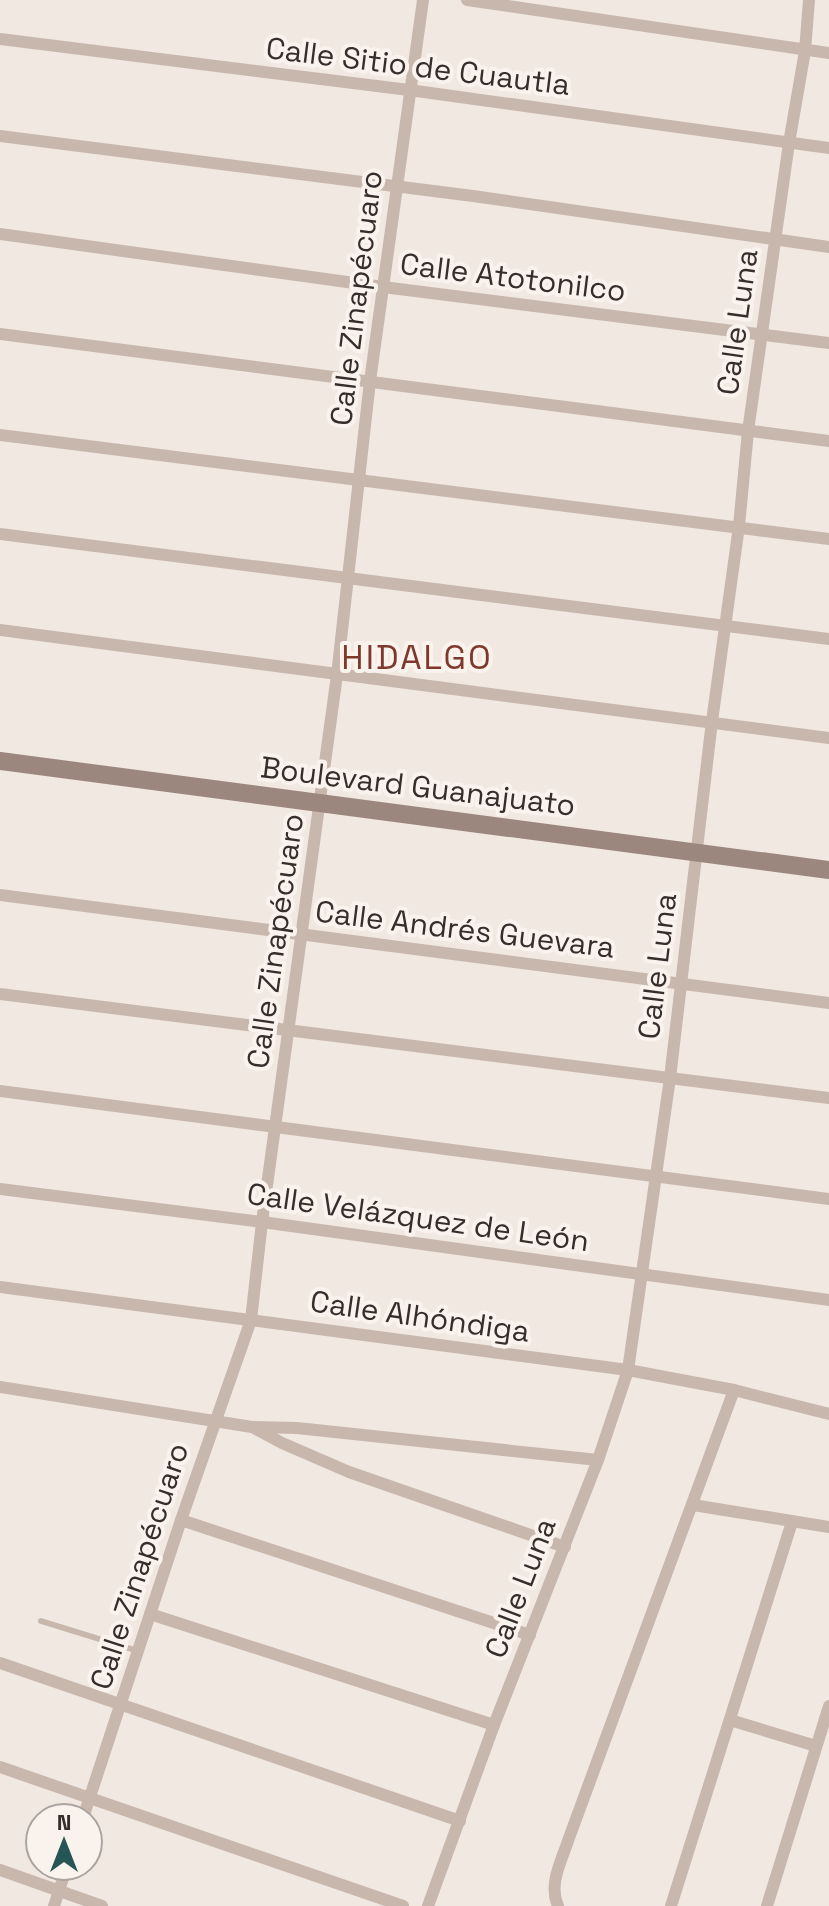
<svg xmlns="http://www.w3.org/2000/svg" width="829" height="1906" font-family="'Space Grotesk',sans-serif">
<rect width="100%" height="100%" fill="#f1e8e1"/>
<g fill="none" stroke-linecap="round" stroke-linejoin="round">
<polyline stroke="#c8b7ad" stroke-width="6" points="41,1621 138,1651"/>
<g stroke="#c8b7ad" stroke-width="12">
<polyline points="467,0 829,53"/>
<polyline points="0,39 409,90 829,148"/>
<polyline points="0,136 473,196 829,247"/>
<polyline points="0,234 383,287 829,343"/>
<polyline points="0,334 829,441"/>
<polyline points="0,435 829,539"/>
<polyline points="0,534 829,639"/>
<polyline points="0,630 829,738"/>
<polyline points="0,895 829,1003"/>
<polyline points="0,994 829,1098"/>
<polyline points="0,1091 829,1199"/>
<polyline points="0,1189 262,1222 829,1300"/>
<polyline points="0,1287 628,1370 734,1390 829,1414"/>
<polyline points="0,1387 252,1427 297,1428 598,1460"/>
<polyline points="254,1428 282,1443 349,1472 565,1547"/>
<polyline points="693,1505 829,1527"/>
<polyline points="181,1520 530,1635"/>
<polyline points="150,1614 494,1725"/>
<polyline points="0,1663 460,1821"/>
<polyline points="730,1720 816,1746"/>
<polyline points="0,1767 403,1906"/>
<polyline points="83,1818 181,1520 251,1320 262,1222 337,675 370,381 423,0"/>
<polyline points="0,1870 102,1906"/>
<polyline points="54,1906 67,1866"/>
<polyline points="428,1906 494,1725 598,1460 628,1370 670,1078 712,721 739,526 748,431 789,143 805,51 809,0"/>
<path d="M558,1906C548,1884 562,1860 569,1838L734,1390"/>
<polyline points="671,1906 792,1522"/>
<polyline points="767,1906 829,1706"/>
</g>
<polyline stroke="#9c877f" stroke-width="18" points="0,761 829,870"/>
</g>
<g text-anchor="middle" dominant-baseline="central" stroke-width="8" stroke-linejoin="round" paint-order="stroke">
<g font-size="30" fill="#372e2b" stroke="#f9f2ed">
<text transform="translate(418 66) rotate(7)">Calle Sitio de Cuautla</text>
<text transform="translate(513 277) rotate(7)">Calle Atotonilco</text>
<text transform="translate(356 298) rotate(-83)">Calle Zinapécuaro</text>
<text transform="translate(737 322) rotate(-82)">Calle Luna</text>
<text transform="translate(418 786) rotate(7)">Boulevard Guanajuato</text>
<text transform="translate(465 929) rotate(7)">Calle Andrés Guevara</text>
<text transform="translate(275 941) rotate(-82)">Calle Zinapécuaro</text>
<text transform="translate(657 966) rotate(-83)">Calle Luna</text>
<text transform="translate(418 1217) rotate(8)">Calle Velázquez de León</text>
<text transform="translate(420 1316) rotate(8)">Calle Alhóndiga</text>
<text transform="translate(139 1566) rotate(-72)">Calle Zinapécuaro</text>
<text transform="translate(520 1588) rotate(-69)">Calle Luna</text>
</g>
<g font-size="34" letter-spacing="2" fill="#7e392c" stroke="#f9f2ed">
<text x="417" y="657">HIDALGO</text>
</g>
</g>
<g transform="translate(64 1842)"><circle r="38" fill="#f9f2ed" stroke="#aba49f" stroke-width="2"/>
<path d="M0-6L14 30L0 20L-14 30Z" fill="#255554"/>
<text y="-12" font-size="22" font-weight="bold" text-anchor="middle" fill="#372e2b">N</text>
</g>
</svg>
